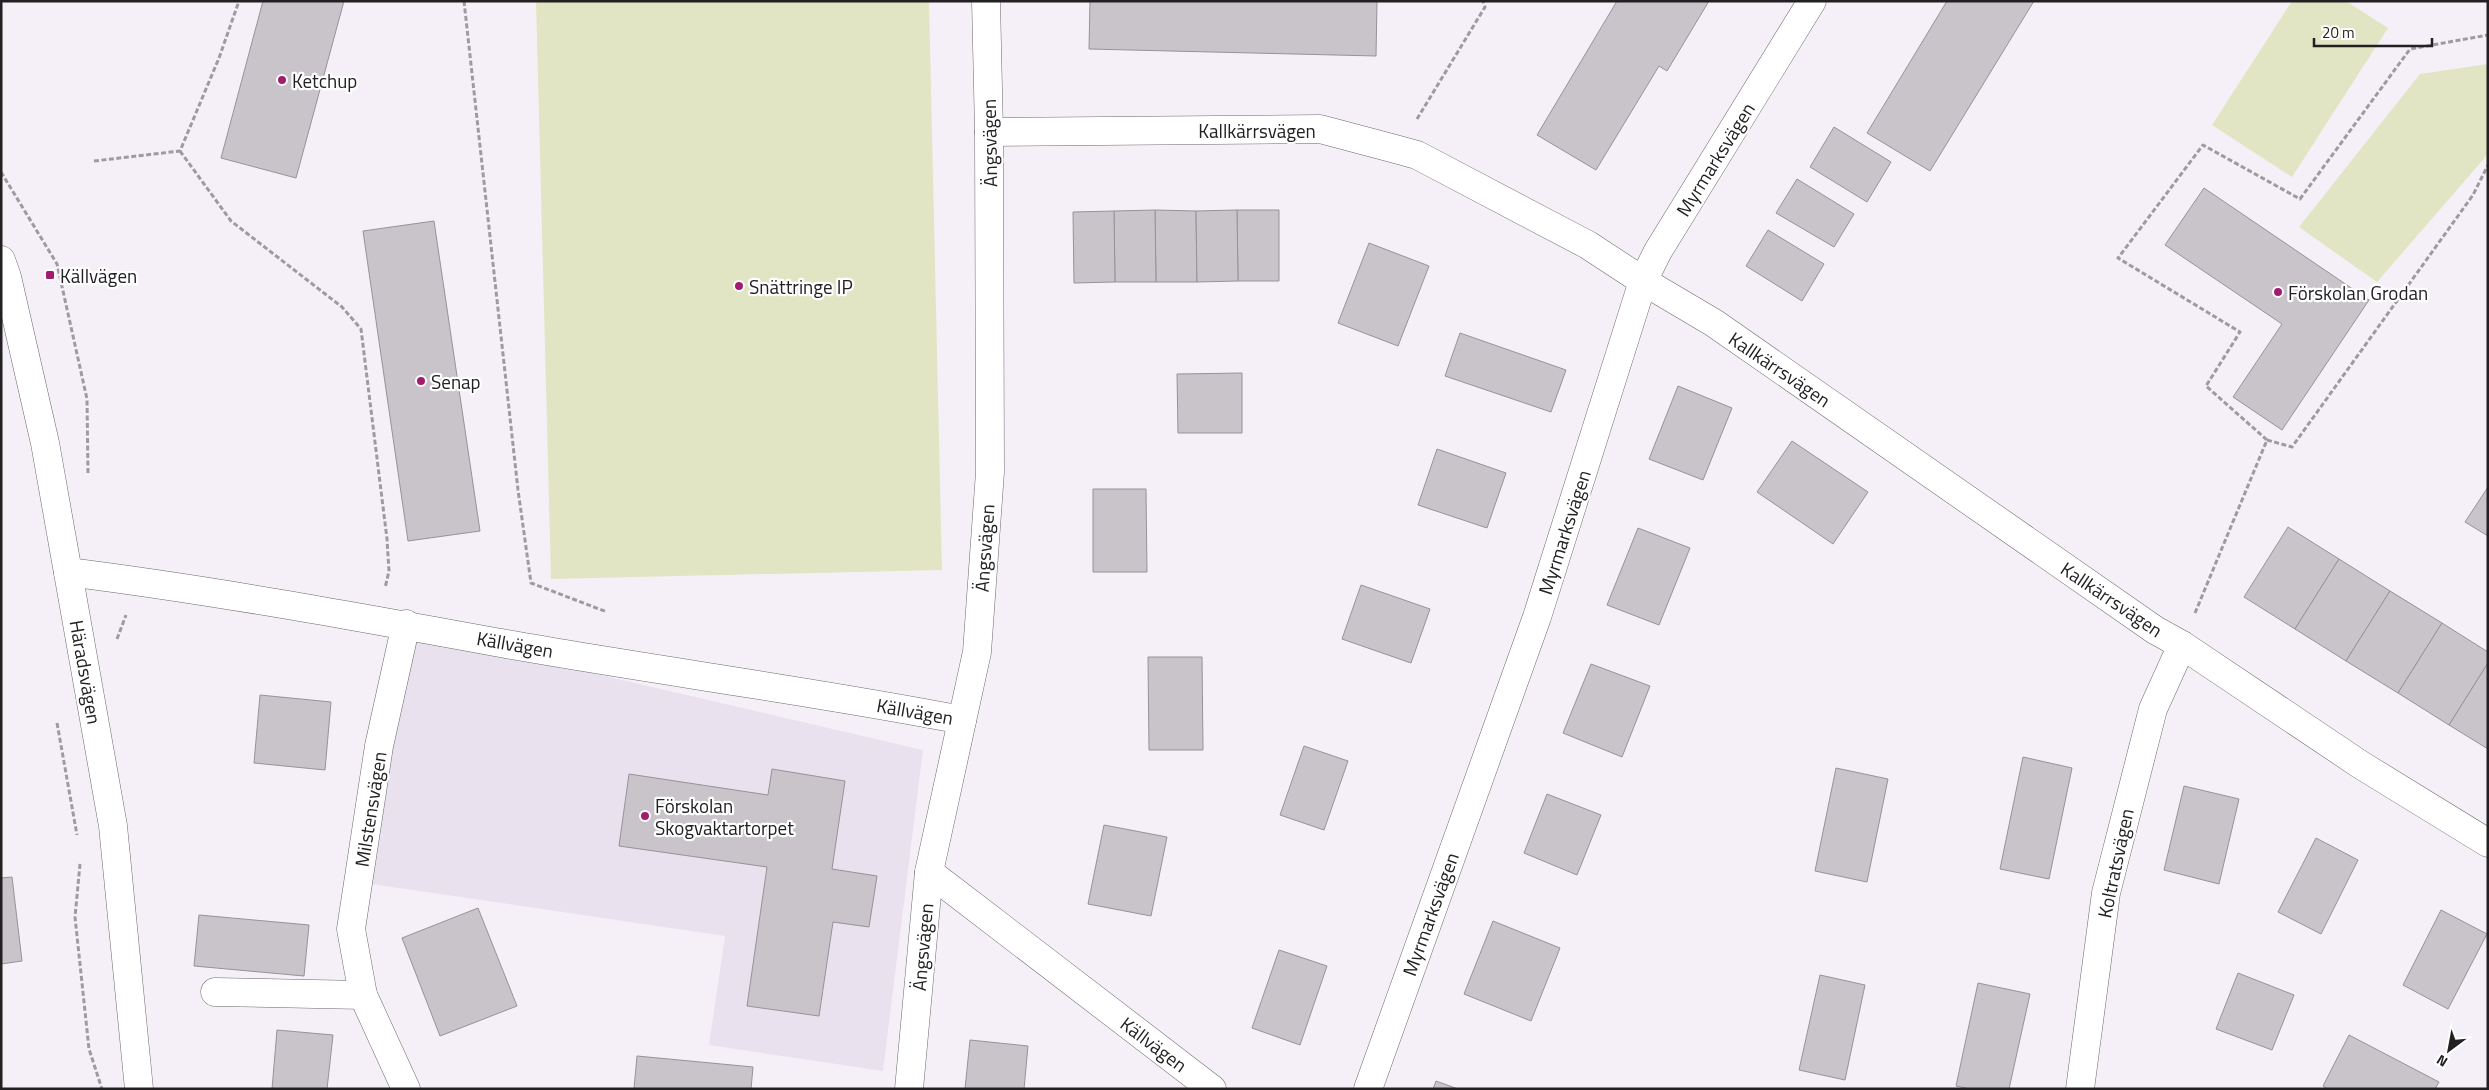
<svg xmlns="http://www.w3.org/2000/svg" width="2489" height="1090" font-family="'Titillium Web',sans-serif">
<rect width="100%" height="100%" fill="#f5f0f7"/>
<polygon fill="#eae1ee" points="402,629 923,750 883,1071 709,1045 725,936 365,883"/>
<g fill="#e2e5c3">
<polygon points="536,1 929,1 942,570 551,579"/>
<polygon points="2292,1 2346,1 2388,28 2292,177 2212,125"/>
<polygon points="2488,64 2488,154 2377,282 2299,227 2420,74"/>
</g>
<g fill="#c8c4ca" stroke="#969298">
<polygon points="263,1 344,1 296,178 221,158"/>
<polygon points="1090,1 1377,1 1376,56 1089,49"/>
<polygon points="1617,1 1709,1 1667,71 1659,66 1596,170 1537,135"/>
<polygon points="1947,1 2034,1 1930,171 1867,133"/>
<polygon points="1834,127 1891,162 1867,202 1810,167"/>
<polygon points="1797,179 1854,214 1834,247 1776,213"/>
<polygon points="2204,188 2369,300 2282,430 2233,397 2282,324 2165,245"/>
<polygon points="1155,210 1196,211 1197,282 1156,282"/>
<polygon points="1155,210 1156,282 1115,282 1114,211"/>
<polygon points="1237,210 1279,210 1279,281 1238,281"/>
<polygon points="1237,210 1238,281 1197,282 1196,211"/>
<polygon points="1114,211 1115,282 1074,283 1073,212"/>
<polygon points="434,221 480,531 408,541 363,231"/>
<polygon points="1768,230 1824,264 1802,301 1746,266"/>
<polygon points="1369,243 1429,266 1398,346 1338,323"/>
<polygon points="1460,333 1566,370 1551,412 1445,376"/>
<polygon points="1242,373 1242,433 1178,433 1177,374"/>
<polygon points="1678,386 1732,408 1703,480 1649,459"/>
<polygon points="1792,441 1868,492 1833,544 1757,492"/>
<polygon points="1437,449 1506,473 1487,528 1418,505"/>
<polygon points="2488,487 2488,536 2465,522"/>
<polygon points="1093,489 1146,489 1147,572 1093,572"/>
<polygon points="2288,527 2339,559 2295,629 2244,597"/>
<polygon points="1638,528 1690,548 1659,625 1607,605"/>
<polygon points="2339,559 2390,591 2346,661 2295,629"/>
<polygon points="1361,585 1430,609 1411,663 1342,639"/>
<polygon points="2390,591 2442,623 2398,693 2346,661"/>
<polygon points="2442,623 2488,652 2488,663 2449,725 2398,693"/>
<polygon points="1148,657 1202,657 1203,750 1149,750"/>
<polygon points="2488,663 2488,749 2449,725"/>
<polygon points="1591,664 1650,686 1622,757 1563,733"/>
<polygon points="260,695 331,702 325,770 254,763"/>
<polygon points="1304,746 1348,761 1324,830 1280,815"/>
<polygon points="2023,757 2072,768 2049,879 2000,869"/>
<polygon points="1836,768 1888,779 1867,882 1815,871"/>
<polygon points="772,769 845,781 832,869 877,876 869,927 833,922 819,1016 747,1006 767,867 619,846 629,774 768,795"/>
<polygon points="2184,786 2239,799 2219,884 2164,870"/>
<polygon points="1547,794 1601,815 1577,875 1524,853"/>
<polygon points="1104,825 1167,837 1151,916 1088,904"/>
<polygon points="2316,838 2358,860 2321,934 2278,912"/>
<polygon points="12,877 22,961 1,964 1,878"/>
<polygon points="478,908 517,1006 440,1036 402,938"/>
<polygon points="2441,910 2487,934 2448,1009 2403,985"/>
<polygon points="199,915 309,925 304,976 194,966"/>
<polygon points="1493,921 1560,948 1531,1021 1464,994"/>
<polygon points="1279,950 1327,966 1300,1045 1252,1028"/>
<polygon points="2238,973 2294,995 2272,1050 2216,1029"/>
<polygon points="1820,975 1865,985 1845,1080 1799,1070"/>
<polygon points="1978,983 2030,994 2009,1089 1970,1089 1956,1086"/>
<polygon points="277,1030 333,1035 327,1089 272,1089"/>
<polygon points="2349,1035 2439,1082 2435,1089 2328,1089 2323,1086"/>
<polygon points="970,1040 1028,1046 1024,1089 965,1089"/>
<polygon points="637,1056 753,1067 751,1089 634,1089"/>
<polygon points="1436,1081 1458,1089 1433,1089"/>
</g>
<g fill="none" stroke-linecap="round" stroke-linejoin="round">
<g stroke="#6d696f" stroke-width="29">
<g id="minor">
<polyline points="989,132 1320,129 1399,150 1417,155 1588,245 1643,281 1714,323 2155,630 2182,645 2361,765 2488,843"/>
<polyline points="1,260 7,277 45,443 113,826 139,1089"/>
<path d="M68,572C211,590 353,616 495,642C650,670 807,690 962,720"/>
<polyline points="929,872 1212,1089"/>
<polyline points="215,992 363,995"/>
<polyline points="406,1089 363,995 351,929 379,746 406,624"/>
<polyline points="909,1089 929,872 977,652 990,472 989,132 986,1"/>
<polyline points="1368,1089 1537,617 1643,281 1658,251 1812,1"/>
<polyline points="2080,1089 2106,893 2153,709 2182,645"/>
</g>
</g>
<g stroke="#9e9ba0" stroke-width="3" stroke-dasharray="5 2.5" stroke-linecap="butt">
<polyline points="464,1 518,490 531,583 607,612"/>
<polyline points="1417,119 1485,7 1483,1"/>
<polyline points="180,151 231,221 342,307 361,329 387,539 389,571 385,588"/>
<polyline points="94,161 180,151 219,58 239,1"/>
<polyline points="1,172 57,264 87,399 88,473"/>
<polyline points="2267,440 2292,447 2473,195 2488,165"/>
<polyline points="2195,613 2267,440 2206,386 2240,332 2118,258 2203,145 2300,199 2410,49 2488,35"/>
<polyline points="117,639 126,615"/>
<polyline points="57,723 77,835"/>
<polyline points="80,864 75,917 89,1049 102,1089"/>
</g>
<use href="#minor" stroke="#fff" stroke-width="28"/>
</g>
<g fill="#a11e6e" stroke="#fff" stroke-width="2">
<circle cx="282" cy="80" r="5"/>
<rect x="45" y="270" width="10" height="10" rx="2.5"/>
<circle cx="739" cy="286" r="5"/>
<circle cx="2278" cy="292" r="5"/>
<circle cx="421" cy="381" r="5"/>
<circle cx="645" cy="816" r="5"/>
</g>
<g text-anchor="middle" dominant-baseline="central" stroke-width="4.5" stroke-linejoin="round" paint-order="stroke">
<g font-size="19" fill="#222023" stroke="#fff" text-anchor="start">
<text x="292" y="80">Ketchup</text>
<text x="60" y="275">Källvägen</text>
<text x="749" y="286">Snättringe IP</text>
<text x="2288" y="292">Förskolan Grodan</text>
<text x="431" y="381">Senap</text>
<text x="655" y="805">Förskolan<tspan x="655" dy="22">Skogvaktartorpet</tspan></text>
</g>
<g font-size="19" fill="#222023" stroke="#fff">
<text x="1257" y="130">Kallkärrsvägen</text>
<text transform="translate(989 143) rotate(-91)">Ängsvägen</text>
<text transform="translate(1715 159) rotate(-58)">Myrmarksvägen</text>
<text transform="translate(1780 369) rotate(34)">Kallkärrsvägen</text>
<text transform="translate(1564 532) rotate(-72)">Myrmarksvägen</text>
<text transform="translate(984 548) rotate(-86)">Ängsvägen</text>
<text transform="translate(2112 599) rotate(34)">Kallkärrsvägen</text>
<text transform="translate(515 644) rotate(10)">Källvägen</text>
<text transform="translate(86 672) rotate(80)">Häradsvägen</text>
<text transform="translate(915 711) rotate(10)">Källvägen</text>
<text transform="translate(370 809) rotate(-81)">Milstensvägen</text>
<text transform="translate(2115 863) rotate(-78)">Koltratsvägen</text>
<text transform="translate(1430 914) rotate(-70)">Myrmarksvägen</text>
<text transform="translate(922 947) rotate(-85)">Ängsvägen</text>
<text transform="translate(1154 1044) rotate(37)">Källvägen</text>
</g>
</g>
<rect width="2489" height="1090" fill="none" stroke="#222023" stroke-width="5"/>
<g transform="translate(2449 1050) rotate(212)" stroke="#ffffff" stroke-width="4" paint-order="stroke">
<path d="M0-4L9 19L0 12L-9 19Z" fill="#222023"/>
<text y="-8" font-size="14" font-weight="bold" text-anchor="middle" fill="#222023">N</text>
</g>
<path d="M2314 38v8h118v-8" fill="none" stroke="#222023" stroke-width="2.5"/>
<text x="2322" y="38" font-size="15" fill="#222023" stroke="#ffffff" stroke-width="4" paint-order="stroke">20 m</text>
</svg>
